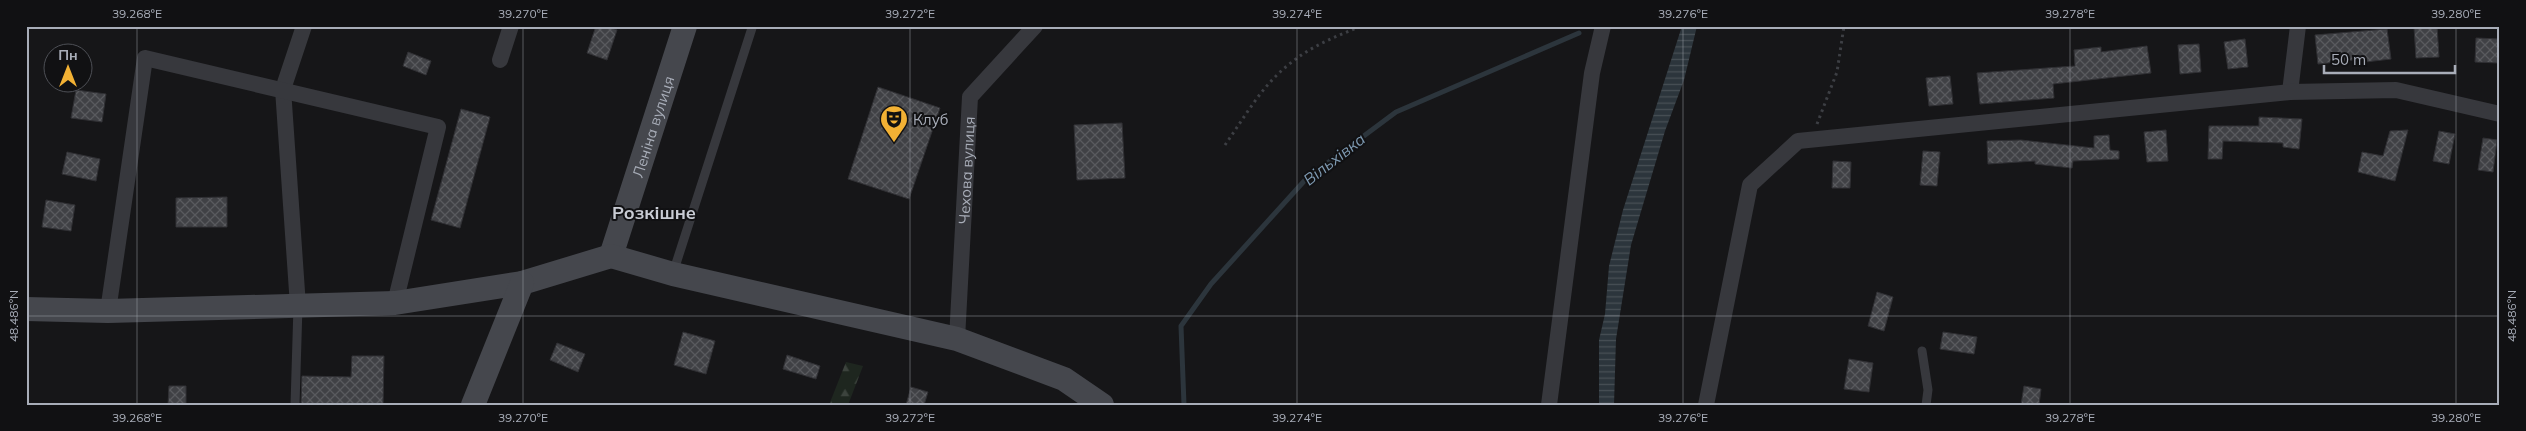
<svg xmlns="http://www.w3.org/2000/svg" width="2526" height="431" font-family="Mulish,sans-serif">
<defs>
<pattern id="forest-firs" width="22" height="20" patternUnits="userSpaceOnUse" patternTransform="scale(1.25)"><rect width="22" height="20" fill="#1e261f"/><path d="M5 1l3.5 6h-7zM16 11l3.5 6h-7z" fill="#3c433d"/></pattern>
<pattern id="water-rules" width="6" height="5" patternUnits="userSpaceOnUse" patternTransform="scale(1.25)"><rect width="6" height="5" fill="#2c353c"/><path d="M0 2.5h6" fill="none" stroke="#485056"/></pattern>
<pattern id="building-cross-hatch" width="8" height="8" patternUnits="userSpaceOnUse" patternTransform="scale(1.25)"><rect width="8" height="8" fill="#404145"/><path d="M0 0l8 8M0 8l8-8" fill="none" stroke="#595a5e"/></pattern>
</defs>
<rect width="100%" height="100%" fill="#161618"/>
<polygon fill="url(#forest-firs)" points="846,362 863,366 848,405 829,405"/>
<polygon fill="url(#water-rules)" points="1682,26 1697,26 1684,80 1665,131 1631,245 1616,339 1614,405 1599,405 1599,340 1605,314 1609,266 1623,210"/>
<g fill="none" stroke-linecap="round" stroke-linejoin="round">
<polyline stroke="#2c353c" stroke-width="5" points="1184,405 1181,326 1211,284 1306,179 1396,112 1579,33"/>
</g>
<g fill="url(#building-cross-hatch)" stroke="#303034">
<polygon points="596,26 607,26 617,30 607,60 587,53"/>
<polygon points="2437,26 2439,57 2416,58 2414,27"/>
<polygon points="2387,29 2391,59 2365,62 2365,59 2318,64 2315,35"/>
<polygon points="2476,38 2500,39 2499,63 2475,62"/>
<polygon points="2245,39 2248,67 2228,69 2224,42"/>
<polygon points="2199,44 2201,72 2180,74 2178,45"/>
<polygon points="2147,46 2151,73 2053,84 2054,98 1980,104 1977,73 2075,66 2074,50 2101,47 2101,52"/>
<polygon points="408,52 431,61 426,75 403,66"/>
<polygon points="1950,76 1953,104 1929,106 1926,78"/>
<polygon points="878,87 940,108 909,199 848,179"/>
<polygon points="76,90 106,94 102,122 71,118"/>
<polygon points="461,109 490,117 460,228 431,220"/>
<polygon points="2259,117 2302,119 2299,149 2283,147 2283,143 2223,141 2222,159 2208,159 2209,126 2259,126"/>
<polygon points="1122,123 1125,178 1077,180 1074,125"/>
<polygon points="2166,130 2168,161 2147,162 2144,132"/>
<polygon points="2408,130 2395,181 2358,172 2362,152 2383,156 2390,131"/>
<polygon points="2439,131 2455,134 2449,164 2433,161"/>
<polygon points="2109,135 2110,150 2119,151 2119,159 2073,161 2072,168 2035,164 2035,161 1988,164 1987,141 2021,140 2094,148 2094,136"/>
<polygon points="2483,138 2497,140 2493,172 2478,170"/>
<polygon points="1923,151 1940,152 1937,186 1920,185"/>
<polygon points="67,152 100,159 96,181 62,174"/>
<polygon points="1833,161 1851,162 1850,188 1832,188"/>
<polygon points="227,197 227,227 176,227 176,198"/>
<polygon points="46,200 75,205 71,231 42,227"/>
<polygon points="1877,292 1893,297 1884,331 1868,326"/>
<polygon points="683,332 715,341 706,374 674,365"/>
<polygon points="1943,332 1977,337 1974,354 1940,349"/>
<polygon points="557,343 585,354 578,372 550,360"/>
<polygon points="787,355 820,366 816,379 783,369"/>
<polygon points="352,356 384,356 383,405 301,405 302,376 351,377"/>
<polygon points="1849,359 1873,363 1869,392 1844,389"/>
<polygon points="169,386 186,386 186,405 168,405"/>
<polygon points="2024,386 2041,389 2039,405 2021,405"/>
<polygon points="911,387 928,392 924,405 906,405"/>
</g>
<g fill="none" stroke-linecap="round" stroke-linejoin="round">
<g stroke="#3d3f44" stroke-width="3" stroke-dasharray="2.5 4" stroke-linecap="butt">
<polyline points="1817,124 1837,72 1844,26"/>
<path d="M1225,145C1244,118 1261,87 1287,66C1309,47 1336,36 1362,26"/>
</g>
<g stroke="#37383d" stroke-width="9">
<polyline points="673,273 752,28"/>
<polyline points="1922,351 1928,390 1926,405"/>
<polyline points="295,405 298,306"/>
</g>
<g stroke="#37383d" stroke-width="16">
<polyline points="500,60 511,26"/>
<polyline points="2290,92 2298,26"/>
<polyline points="298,306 283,89 304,26"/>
<polyline points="108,311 145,58 438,127 395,303"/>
<path id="s1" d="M957,339L970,97L1035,26"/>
<polyline points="1549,405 1592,73 1603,26"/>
<polyline points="1706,405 1750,185 1798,141 2290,92 2396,90 2500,114"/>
</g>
<g stroke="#45474d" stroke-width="24">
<path id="s2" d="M611,256L685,26"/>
<polyline points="26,309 108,311 395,303 522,283 611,256 673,274 957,339 1064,379 1102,405"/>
<polyline points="473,405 522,283"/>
</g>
</g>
<path fill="none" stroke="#a8adb8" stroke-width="1" stroke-opacity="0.45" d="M137,26V405M523,26V405M910,26V405M1297,26V405M1683,26V405M2070,26V405M2456,26V405M26,316H2500"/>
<defs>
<g id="theatre-pin" transform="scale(1.4375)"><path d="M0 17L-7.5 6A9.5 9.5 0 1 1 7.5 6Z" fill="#f2b134" stroke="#111113"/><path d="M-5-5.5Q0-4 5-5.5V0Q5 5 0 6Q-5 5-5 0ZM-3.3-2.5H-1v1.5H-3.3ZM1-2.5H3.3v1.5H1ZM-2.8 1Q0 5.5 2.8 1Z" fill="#111"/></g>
</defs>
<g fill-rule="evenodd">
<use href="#theatre-pin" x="894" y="119"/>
</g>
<g text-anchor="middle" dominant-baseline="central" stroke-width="4" stroke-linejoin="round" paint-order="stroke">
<g font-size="15" fill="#a8adb8" stroke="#111113" text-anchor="start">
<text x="913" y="119">Клуб</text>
</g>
<g font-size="15" fill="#a8adb8" stroke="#111113">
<text stroke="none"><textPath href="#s2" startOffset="136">Леніна вулиця</textPath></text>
<text stroke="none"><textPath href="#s1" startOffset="169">Чехова вулиця</textPath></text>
</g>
<g font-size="16" font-style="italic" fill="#7f9bb3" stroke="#111113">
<text transform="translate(1334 159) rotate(-38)">Вільхівка</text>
</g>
<g font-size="18" font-weight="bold" fill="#c9ccd4" stroke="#111113">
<text x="654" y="212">Розкішне</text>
</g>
</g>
<rect width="2526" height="431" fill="none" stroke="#111113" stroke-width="55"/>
<g transform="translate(68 68)"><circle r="24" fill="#111113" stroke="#4d4f55"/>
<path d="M0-4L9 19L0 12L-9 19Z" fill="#f2b134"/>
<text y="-8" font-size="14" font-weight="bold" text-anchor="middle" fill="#a8adb8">Пн</text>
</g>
<path d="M2324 65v8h131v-8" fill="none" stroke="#a8adb8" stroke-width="2.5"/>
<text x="2331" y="65" font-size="15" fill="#a8adb8" stroke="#111113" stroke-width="4" paint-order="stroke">50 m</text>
<rect x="28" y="28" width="2470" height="376" fill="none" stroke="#a8adb8" stroke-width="2"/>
<g font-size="12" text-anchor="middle" fill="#a8adb8">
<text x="137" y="18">39.268°E</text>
<text x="523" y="18">39.270°E</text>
<text x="910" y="18">39.272°E</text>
<text x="1297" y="18">39.274°E</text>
<text x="1683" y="18">39.276°E</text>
<text x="2070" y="18">39.278°E</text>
<text x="2456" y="18">39.280°E</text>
<text transform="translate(14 316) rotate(-90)" y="4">48.486°N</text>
<text transform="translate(2512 316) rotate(-90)" y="4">48.486°N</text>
<text x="137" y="422">39.268°E</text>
<text x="523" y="422">39.270°E</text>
<text x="910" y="422">39.272°E</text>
<text x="1297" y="422">39.274°E</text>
<text x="1683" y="422">39.276°E</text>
<text x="2070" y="422">39.278°E</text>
<text x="2456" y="422">39.280°E</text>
</g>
</svg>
